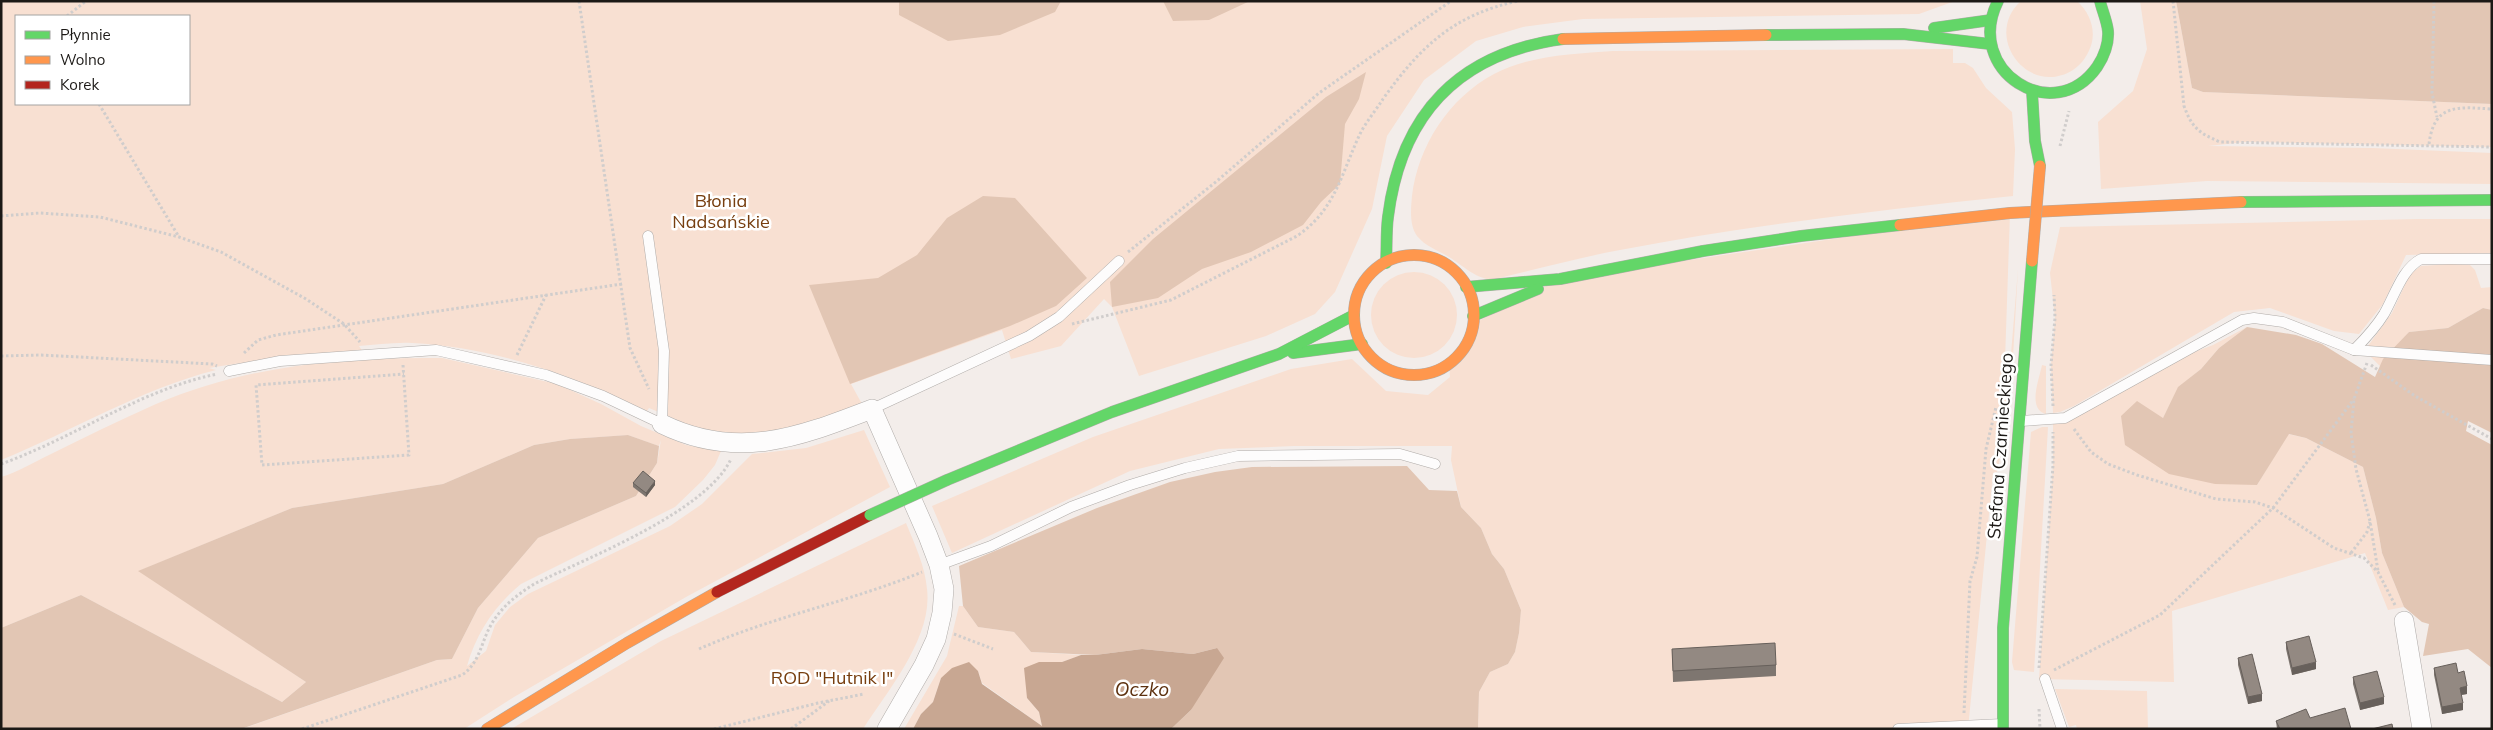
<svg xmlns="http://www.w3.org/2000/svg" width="2493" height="730" font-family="Mulish,sans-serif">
<rect width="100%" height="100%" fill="#f3edea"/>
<g fill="#f8e0d2" fill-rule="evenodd">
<path d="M1,1H1955L1919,14L1583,19L1523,27L1476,41L1424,80L1387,136L1372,209L1335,292L1315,314L1266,336L1139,376L1112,307L1104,299L1061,346L1011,359L1002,330L851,384L862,404L809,424L770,432L736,434L690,428L682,422L649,408L647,411C574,376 494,347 412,343C395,342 376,345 359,346L363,352L237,367L240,363L209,368L216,370C140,389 73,431 1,460ZM16,16H189V104H16Z"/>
<path d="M2021,1H2077C2089,12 2095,27 2092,42C2089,54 2082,64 2073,70C2028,98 1982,36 2021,1Z"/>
<polygon points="2140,1 2176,1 2192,88 2203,92 2492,104 2492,147 2245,142 2208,146 2372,148 2492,153 2492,184 2207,181 2101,189 2098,122 2133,91 2147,49"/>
<path d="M1953,49V63H1965L1973,68L1986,88L2012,112L2015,149L2013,196C1881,210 1750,225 1620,250C1577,258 1534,270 1491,280C1472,276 1465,267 1449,257C1438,250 1426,247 1417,236C1409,225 1411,208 1412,196C1418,146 1449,98 1494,74C1530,55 1574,54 1613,51Z"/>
<polygon points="2010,213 2005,361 2000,411 2010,366 2018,269 2010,410 1997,472 1993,473 1968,729 1478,729 1479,692 1490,672 1508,664 1515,652 1519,633 1521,610 1504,569 1492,554 1481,528 1461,507 1451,460 1452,446 1294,446 1219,449 1130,471 952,553 932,506 1093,437 1291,369 1352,359 1386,391 1428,395 1450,377 1449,363 1465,346 1473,324 1560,279"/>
<polygon points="2417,219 2492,219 2492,253 2406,255 2383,304 2359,334 2334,331 2270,308 2234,312 2074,406 2060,412 2053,413 2051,365 2055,318 2050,273 2060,227"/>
<polygon points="2451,264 2470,265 2475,270 2481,288 2492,287 2492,310 2483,308 2448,328 2409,332 2380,366 2369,355 2368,346 2392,313 2410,274 2421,266"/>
<circle cx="1414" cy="315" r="43"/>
<polygon points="2247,327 2219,348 2201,369 2179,387 2163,418 2257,485 2288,434 2306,438 2363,467 2376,518 2382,553 2404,607 2388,610 2365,553 2172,611 2174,682 2039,679 2053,465 2053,421 2163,364 2213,345"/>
<path d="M442,358L557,384L601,404L641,426L686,445L721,451L715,465L703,480L675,507L521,584C495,605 476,634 467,666L486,651L495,625L510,607L528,594L670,526L702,504L752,454L806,448L864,430L890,487L686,597L514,697L464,729H242L437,660L452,659L478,608L538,538L636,496L657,463L661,440L659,446L628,435L570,439L534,445L443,484L292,508L139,571L306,682L282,702L81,595L1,628V477C18,472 34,462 49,455C85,437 120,420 156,404C247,365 344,357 442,358Z"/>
<path d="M2042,365L2046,366V414C2027,409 2039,380 2042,365Z"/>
<polygon points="2042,427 2048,427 2034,672 2014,670 2012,662 2031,432"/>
<path d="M906,523C915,545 925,566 927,589C933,637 888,690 863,729H511L661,641Z"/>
<polygon points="959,606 963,606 978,627 1014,632 1031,652 1081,655 1062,662 1039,662 1027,698 1039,712 1042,726 982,683 978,671 941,678 933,702 921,714 913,729 904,729 947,656"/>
<polygon points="2055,689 2147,691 2148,729 2077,729 2076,725 2069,727"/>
</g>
<g fill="#e2c6b4">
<polygon points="899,1 1061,1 1055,12 1000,35 948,41 899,15"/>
<polygon points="1163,1 1250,1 1209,20 1173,21"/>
<polygon points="2176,1 2492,1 2492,104 2203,92 2192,88"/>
<polygon points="1366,72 1359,99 1345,124 1340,184 1321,202 1303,225 1251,252 1202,269 1158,298 1112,307 1110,282 1153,239 1326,97"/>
<polygon points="983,196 1015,198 1087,278 1056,306 1010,326 850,384 809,285 878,278 917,255 947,218"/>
<polygon points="2483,308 2492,310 2492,433 2468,421 2466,431 2492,445 2492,668 2468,649 2423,656 2429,624 2422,622 2404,607 2382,553 2376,518 2363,467 2306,438 2289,434 2257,485 2215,484 2169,474 2125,445 2121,416 2137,401 2163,418 2178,387 2201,369 2219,348 2247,327 2296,335 2322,344 2375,377 2383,359 2409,332 2448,328"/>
<polygon points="628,435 659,446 657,463 636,496 538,538 478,608 452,659 437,660 241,729 1,729 1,628 81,595 282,702 306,682 138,571 292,508 443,484 534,445 570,439"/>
<polygon points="1407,466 1429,490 1457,491 1461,507 1481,528 1492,554 1504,569 1521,610 1519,633 1515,652 1508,664 1490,672 1479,692 1478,729 1171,729 1191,710 1217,648 1193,654 1142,649 1095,655 1031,652 1014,632 978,627 963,606 959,566 1097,508 1170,482 1215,472 1252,467"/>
</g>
<polygon fill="#c8a792" points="1217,648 1224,658 1191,710 1171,729 913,729 921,714 933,702 941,678 952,668 969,662 978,671 982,684 1042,726 1039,712 1027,698 1024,668 1039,662 1062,662 1081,655 1095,655 1142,649 1193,654"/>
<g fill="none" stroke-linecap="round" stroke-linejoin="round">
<g stroke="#b0aca9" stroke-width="11">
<g id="lane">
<path d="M2354,350C2365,339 2376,327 2384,314C2395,295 2402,269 2421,259H2492"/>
<polyline points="229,371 280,361 436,350 546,375 603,396 662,424 664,351 648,236"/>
<polyline points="872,409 1029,336 1059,317 1119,261"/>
<polyline points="2021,421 2065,418 2242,320 2254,318 2283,322 2354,350 2492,360"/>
<polyline points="939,565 991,546 1071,507 1130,485 1185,468 1238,456 1400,454 1435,464"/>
<polyline points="2045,679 2062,729"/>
<polyline points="1898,729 2002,724"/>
</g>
</g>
<g stroke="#b0aca9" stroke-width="20">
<g id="street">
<path d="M662,424C738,461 799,437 872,409L928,536L939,565L944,589L942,613L936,639L924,665L887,729"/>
<polyline points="2404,621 2422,729"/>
</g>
</g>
<g stroke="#b0aca9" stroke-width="12">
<g id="fast">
<path d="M1998,1C1963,71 2054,128 2097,67C2104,57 2109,43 2108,31C2107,21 2102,10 2100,1"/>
<polyline points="1934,28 1991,20"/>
<polyline points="1766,35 1903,34 1990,44"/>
<polyline points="2032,91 2035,141 2040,166"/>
<polyline points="2241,202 2492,200"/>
<path d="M1386,263C1387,248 1386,232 1388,217C1401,113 1460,53 1563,39"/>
<polyline points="1466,287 1560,279 1703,251 1801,236 1900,225"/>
<polyline points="1473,316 1538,289"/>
<polyline points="1293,353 1362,344"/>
<polyline points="947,480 1112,412 1279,354 1354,315"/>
<polyline points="2003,729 2003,628 2032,261"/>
</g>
</g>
<g stroke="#b0aca9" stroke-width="12">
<g id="slow">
<polyline points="1563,39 1766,35"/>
<polyline points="1900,225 2010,213 2241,202"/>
<circle cx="1414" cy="315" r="60"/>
<polyline points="487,729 627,643 717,592"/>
</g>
</g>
<g stroke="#b0aca9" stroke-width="12">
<polyline id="jam" points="717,592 870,515"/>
</g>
<g stroke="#d0cdcc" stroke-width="3" stroke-dasharray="2.5 2.5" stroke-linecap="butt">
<polyline points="579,1 630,348 649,389"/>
<path d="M2173,1L2184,106C2192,128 2199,133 2220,142L2492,147"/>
<polyline points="2434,1 2432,93 2437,117"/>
<polyline points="67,16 86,1"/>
<polyline points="99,104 179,237"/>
<path d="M2429,144C2434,103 2458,107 2492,109"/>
<polyline points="2060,146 2069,111"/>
<polyline points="1,216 40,213 100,217 179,237 221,252 306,299 344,324 360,342"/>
<polyline points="1128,252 1217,181 1319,93 1451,1"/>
<path d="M1072,324L1171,300L1297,236C1336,209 1341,174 1360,134C1366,122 1376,110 1383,99C1420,47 1453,15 1518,1"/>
<polyline points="244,353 258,340 276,335 622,284"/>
<polyline points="517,355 546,295"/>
<polyline points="1,356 41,355 212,364 217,366"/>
<polyline points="2367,363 2354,399 2351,433 2356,469 2370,521 2378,571"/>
<polyline points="403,365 409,455 262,465 256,385 404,374"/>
<polyline points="2371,365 2415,396 2492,439"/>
<polyline points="2053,406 2051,365 2055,318 2054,295"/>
<polyline points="2074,429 2091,452 2108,464 2137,475 2216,499 2255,502 2273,508 2334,548 2364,558 2378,572 2395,605"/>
<path d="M1,464C74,438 140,390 217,374"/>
<polyline points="2351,553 2367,532 2370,522"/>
<polyline points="954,634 993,649"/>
<path d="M699,649C771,617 849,602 922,572"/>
<polyline points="2039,668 2053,465 2053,432"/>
<polyline points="2054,670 2160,615 2273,508 2354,399"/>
<polyline points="2039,709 2040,729"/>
<polyline points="1964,713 1970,581 1977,557 1986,449 1996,407"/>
<path d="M302,729L462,675C480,663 481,642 491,625C501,607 517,595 534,584C587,558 706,512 731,459"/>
<polyline points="714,729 818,703 864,694"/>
<polyline points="791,729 829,701"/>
</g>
<use href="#lane" stroke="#fdfcfc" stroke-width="10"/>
<use href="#street" stroke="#fdfcfc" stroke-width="19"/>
<use href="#fast" stroke="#63d668" stroke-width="11"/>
<use href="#slow" stroke="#ff974d" stroke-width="11"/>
<use href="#jam" stroke="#b3261e" stroke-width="11"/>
<g stroke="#b0aca9" stroke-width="12" stroke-linecap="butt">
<polyline id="fast-bridge" points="870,515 947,480"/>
</g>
<g stroke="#b0aca9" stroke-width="12" stroke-linecap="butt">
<polyline id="slow-bridge" points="2032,261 2040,166"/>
</g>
<use href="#fast-bridge" stroke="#63d668" stroke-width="11"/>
<use href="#slow-bridge" stroke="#ff974d" stroke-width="11"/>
</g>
<g fill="#7e7670">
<polygon points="633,483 655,485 646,497 633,487"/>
<polygon points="2286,642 2316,669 2292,675 2286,649"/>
<polygon points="1672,649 1776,665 1776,676 1673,682"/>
<polygon points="2238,658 2262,701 2248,704 2238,665"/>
<polygon points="2434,668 2458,673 2467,694 2461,695 2463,710 2442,714 2434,675"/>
<polygon points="2353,677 2384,704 2360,710 2353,684"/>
<polygon points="2276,721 2351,729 2277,729"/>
</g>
<g fill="#67605b">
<polygon points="655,481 655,485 646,497 646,493"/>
<polygon points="2316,662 2316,669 2292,675 2292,668"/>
<polygon points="2467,686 2467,694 2460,695 2460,688"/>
<polygon points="2262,694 2262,701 2248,704 2248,697"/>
<polygon points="2384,697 2384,704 2360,710 2360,703"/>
<polygon points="2463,703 2463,710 2442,714 2442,707"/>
</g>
<g fill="#938982" stroke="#67605b">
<polygon points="643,471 655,481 646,493 633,483"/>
<polygon points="2309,636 2316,662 2292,668 2286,642"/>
<polygon points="1775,643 1776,665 1673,671 1672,649"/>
<polygon points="2252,654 2262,694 2248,697 2238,658"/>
<polygon points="2456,663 2458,673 2464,671 2467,686 2460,688 2463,703 2442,707 2434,668"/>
<polygon points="2377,671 2384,697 2360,703 2353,677"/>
<polygon points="2345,708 2351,729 2280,729 2276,721 2306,709 2310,718"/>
<polygon points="2392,724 2393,729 2372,729"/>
</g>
<g text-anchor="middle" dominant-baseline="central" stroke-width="5" stroke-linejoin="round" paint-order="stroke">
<g font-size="18" fill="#773e0f" stroke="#fff">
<text x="721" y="200">Błonia<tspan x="721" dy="21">Nadsańskie</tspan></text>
<text x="832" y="677">ROD "Hutnik I"</text>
</g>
<g font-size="18" fill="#1c1916" stroke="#fff">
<text transform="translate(2000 446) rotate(-86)">Stefana Czarnieckiego</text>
</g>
<g font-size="19" font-style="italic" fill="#5d310f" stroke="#fff">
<text x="1142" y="689">Oczko</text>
</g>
</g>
<rect width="2493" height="730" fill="none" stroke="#1c1916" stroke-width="5"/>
<rect x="15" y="15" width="175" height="90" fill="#ffffff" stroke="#a4a3a2"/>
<rect x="25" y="31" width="25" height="8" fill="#63d668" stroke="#a4a3a2"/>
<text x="60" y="40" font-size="15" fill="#1c1916">Płynnie</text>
<rect x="25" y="56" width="25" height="8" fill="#ff974d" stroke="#a4a3a2"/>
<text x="60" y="65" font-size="15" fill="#1c1916">Wolno</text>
<rect x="25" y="81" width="25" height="8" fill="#b3261e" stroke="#a4a3a2"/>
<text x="60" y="90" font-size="15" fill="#1c1916">Korek</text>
</svg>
